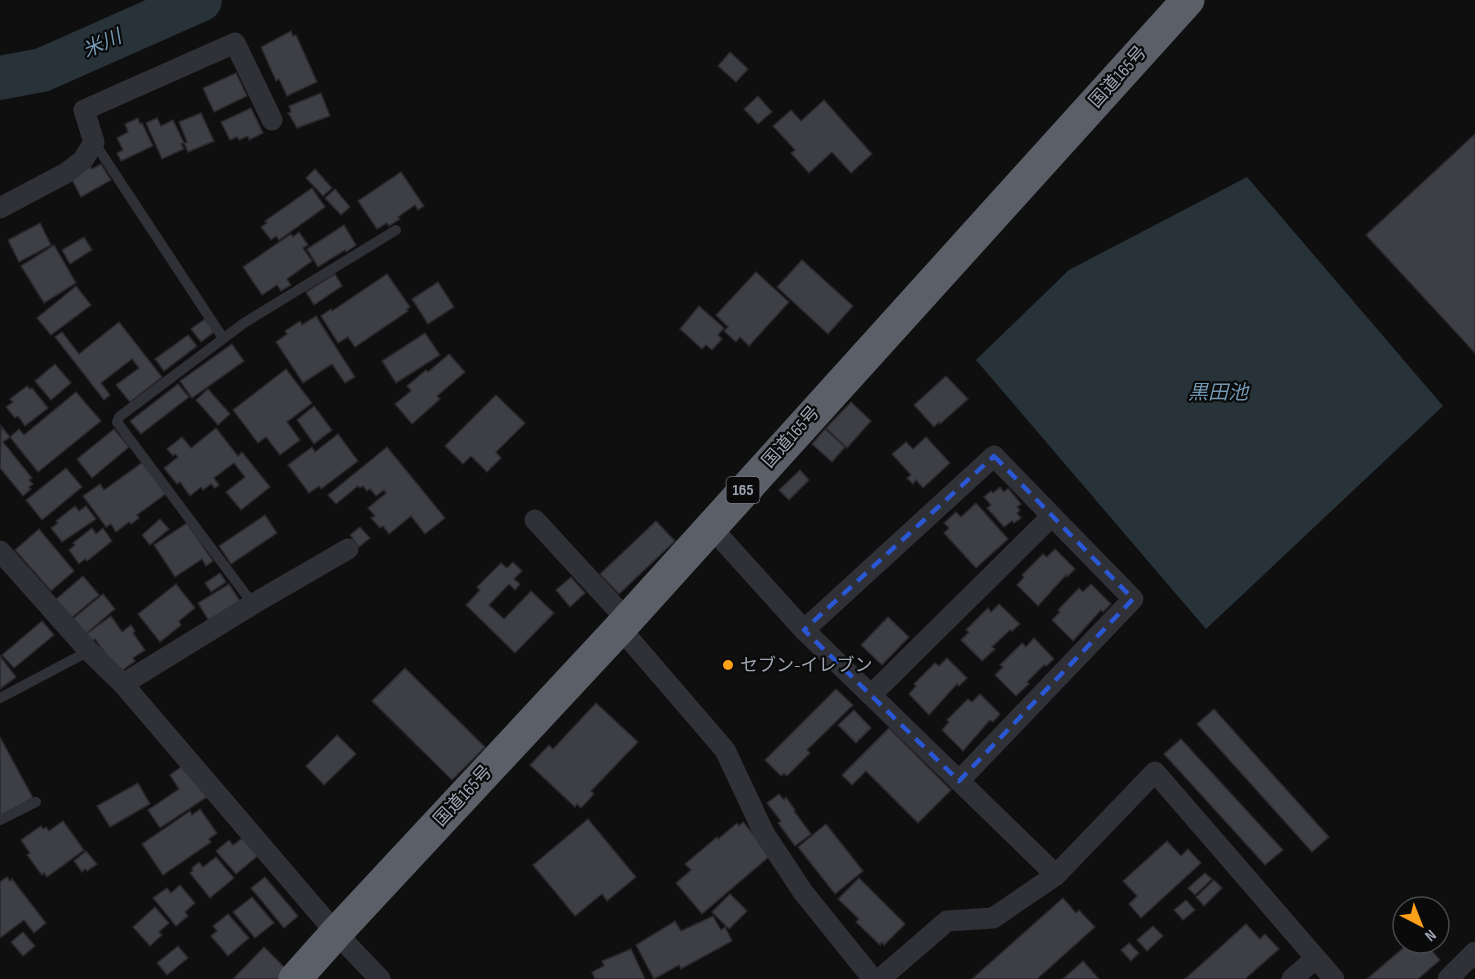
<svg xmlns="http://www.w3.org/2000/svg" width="1475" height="979" font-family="'Sofia Sans Condensed','Noto Sans JP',sans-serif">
<rect width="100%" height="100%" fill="#0f0f10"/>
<polygon fill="#283339" points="1247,177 1443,406 1206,629 976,360 1069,270"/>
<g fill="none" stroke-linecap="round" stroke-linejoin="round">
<polyline stroke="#283339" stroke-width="44" points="0,78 42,70 200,0"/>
</g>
<g fill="#3e3f44" stroke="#29292d" stroke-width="1.5">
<polygon points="291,31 293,36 296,35 317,82 287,96 279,79 276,81 261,47"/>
<polygon points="730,52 748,69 736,82 718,66"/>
<polygon points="236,73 247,96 214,112 203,88"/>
<polygon points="321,93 330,116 297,128 288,113 291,112 289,106"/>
<polygon points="758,96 772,112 758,124 744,109"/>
<polygon points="824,100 872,154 851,173 832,152 809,173 791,153 795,150 773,126 791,110 801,121"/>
<polygon points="251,108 263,133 249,140 248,136 239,140 237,137 230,140 221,122"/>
<polygon points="201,113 214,141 188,152 184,143 187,142 179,122"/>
<polygon points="138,118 140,124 142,123 153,146 121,161 117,153 123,150 117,138 128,132 125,124"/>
<polygon points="157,118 161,126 173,120 184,143 181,144 184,149 162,159 146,123"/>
<polygon points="1475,134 1475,353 1366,235"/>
<polygon points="101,164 111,180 81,197 70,176 89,165 92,169"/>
<polygon points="315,169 332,188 323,196 306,178"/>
<polygon points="401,172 424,206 418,210 415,205 398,217 400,219 389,226 387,223 377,229 358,201"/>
<polygon points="312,188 325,207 279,240 276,236 271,240 261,227 267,223 265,221"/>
<polygon points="335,189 350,207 341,215 325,198"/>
<polygon points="40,223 51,245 19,262 8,240"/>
<polygon points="344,225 356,245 346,252 345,250 318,267 307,249"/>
<polygon points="299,232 308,245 303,248 312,261 287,279 291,285 281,291 277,285 262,295 243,267 291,234 293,237"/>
<polygon points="84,237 92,250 70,264 62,250"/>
<polygon points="54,245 76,283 44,303 21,266"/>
<polygon points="802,260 853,306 828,334 777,287"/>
<polygon points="756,272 789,302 749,346 740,337 736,342 724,331 728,327 716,315"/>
<polygon points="335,274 342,286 314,305 306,292"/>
<polygon points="387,274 410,307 407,309 408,311 355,347 348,337 338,343 321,316 331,309 332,311"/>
<polygon points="438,282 454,307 428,324 412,299"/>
<polygon points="76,286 91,305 51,335 37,318"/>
<polygon points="699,306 724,328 718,335 722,339 712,350 706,345 702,349 680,329"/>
<polygon points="316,316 355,377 345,383 332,364 303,383 276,342 287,334 285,331 300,321 302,325"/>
<polygon points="205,319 214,332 201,342 191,329"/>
<polygon points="119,322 162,377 130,402 116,385 139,368 132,359 101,383 110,395 104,400 55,337 62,332 79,354"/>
<polygon points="425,333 440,355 396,383 382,361"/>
<polygon points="188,335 197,346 164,371 155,359"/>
<polygon points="232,344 244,361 192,398 180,381"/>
<polygon points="449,354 465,372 437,396 440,399 412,424 395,404 411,391 407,386 426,370 428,372"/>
<polygon points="55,364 71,383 51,400 35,381"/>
<polygon points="286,369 312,403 287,422 300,440 280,455 266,437 258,443 233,410"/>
<polygon points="946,376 968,399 940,424 939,422 934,427 914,405"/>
<polygon points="178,384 189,397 141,434 130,421"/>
<polygon points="27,386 30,389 32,388 48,408 25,426 18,416 15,418 6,407 13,402 10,399"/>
<polygon points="208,389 230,414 218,425 196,400"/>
<polygon points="76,392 101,421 38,472 10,437 19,429 24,435"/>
<polygon points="496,395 525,423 496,452 501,458 487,472 471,456 463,464 445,446"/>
<polygon points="851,402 871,421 847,448 826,428"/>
<polygon points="314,406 332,430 314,444 297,420"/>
<polygon points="1,426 10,437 3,442 32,478 29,480 33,484 29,487 31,489 23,496 0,468"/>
<polygon points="216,428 238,456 242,452 270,487 241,510 226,492 245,477 234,463 214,478 219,485 215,488 211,484 203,490 201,487 190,496 180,482 177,484 164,468 178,457 175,454 173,456 167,449 182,437 191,448"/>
<polygon points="114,429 129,447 92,478 77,459"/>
<polygon points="825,429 845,447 832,462 812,444"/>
<polygon points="338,434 358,461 321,489 319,486 309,493 288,465 312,447 315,452"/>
<polygon points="926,437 950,463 923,488 916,480 913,484 907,478 911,475 892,454 906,442 913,449"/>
<polygon points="387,447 445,518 425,534 411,516 389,534 383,526 380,528 371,518 375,516 368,508 386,493 384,490 376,496 370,489 367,491 363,486 360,488 358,486 336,504 328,495"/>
<polygon points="143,462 167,493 137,515 139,518 131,524 129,522 116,532 111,524 106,527 83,496 100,484 104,490"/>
<polygon points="66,468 82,487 42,520 26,500"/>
<polygon points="800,470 809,480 789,500 779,490"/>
<polygon points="1000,487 1004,492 1008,488 1021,504 1017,507 1020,510 1017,513 1021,518 1014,523 1012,521 1004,527 987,508 991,505 984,497 991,491 993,493"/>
<polygon points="976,503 1008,539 976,568 944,533 949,528 944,523 956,512 961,517"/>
<polygon points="75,506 79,511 86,506 96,519 62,542 51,528 58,523 56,521"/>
<polygon points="265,515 277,533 231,564 219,546"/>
<polygon points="160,519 169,529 150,545 142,535"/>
<polygon points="656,521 675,541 619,594 600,574"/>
<polygon points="187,523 213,561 206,566 202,559 175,577 154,545"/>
<polygon points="360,527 370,538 359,547 350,535"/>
<polygon points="92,528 96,534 103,528 112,541 87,561 85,559 79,564 69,550 75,545 73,543"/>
<polygon points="39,529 74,571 51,591 15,550"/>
<polygon points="1055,549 1075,569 1067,577 1066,575 1038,606 1017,585 1024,577 1022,575 1043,554 1047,557"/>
<polygon points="513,562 522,571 514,579 520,584 515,590 509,584 489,605 504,619 531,591 554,613 515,653 466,605 480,590 477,587 501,563 507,568"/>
<polygon points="220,573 226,582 211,592 205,583"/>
<polygon points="83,576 99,595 71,618 55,600"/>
<polygon points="571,577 585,593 570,607 556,590"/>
<polygon points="176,584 195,608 179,621 181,625 160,642 138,614"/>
<polygon points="229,584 240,601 209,621 198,603"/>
<polygon points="1091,584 1111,604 1103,612 1101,610 1073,641 1052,620 1060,612 1058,610 1079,588 1083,592"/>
<polygon points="103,594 115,609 82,637 69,622"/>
<polygon points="999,604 1020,624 1012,631 1010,630 992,647 995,649 982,661 961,640 969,632 966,630 988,608 991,612"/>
<polygon points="111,616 122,632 131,625 135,631 133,633 145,650 133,658 135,661 119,673 95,639 90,643 85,635"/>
<polygon points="888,617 909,637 882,665 861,645"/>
<polygon points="42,621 54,635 14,668 2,655"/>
<polygon points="1034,638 1054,659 1046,666 1044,665 1027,682 1029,684 1016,696 995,675 1003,667 1000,665 1022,643 1026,647"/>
<polygon points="0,656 16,677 0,689"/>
<polygon points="947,658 967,678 959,686 957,684 929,715 909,694 916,686 914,684 935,663 939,666"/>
<polygon points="405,668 485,747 452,780 372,701"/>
<polygon points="836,689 853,705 807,750 810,753 787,776 784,773 781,776 765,760"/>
<polygon points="980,694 1000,714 993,722 990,720 963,751 942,730 949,722 947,720 968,699 972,702"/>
<polygon points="596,703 638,742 591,791 594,794 581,808 577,804 575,807 530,765 549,745 553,749"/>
<polygon points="1214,709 1329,837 1312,852 1197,724"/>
<polygon points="854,710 871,728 856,743 838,725"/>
<polygon points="889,728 951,790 918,823 866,771 852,785 842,775"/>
<polygon points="337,735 356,754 324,785 306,766"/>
<polygon points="0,737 33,798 0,816"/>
<polygon points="1181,739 1283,850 1265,865 1164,754"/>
<polygon points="188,762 210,795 160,828 148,810 179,789 170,775"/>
<polygon points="138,783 150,804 110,827 97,806"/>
<polygon points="779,794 784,800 786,797 795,810 794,811 811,834 795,846 778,823 781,821 767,803"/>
<polygon points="200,809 217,833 209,839 211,842 163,875 142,844 190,811 192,815"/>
<polygon points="588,819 636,877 607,901 602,894 575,916 533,865"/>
<polygon points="63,821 84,850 47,877 44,873 42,875 27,855 30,853 21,840 41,826 43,829 46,827 49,831"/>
<polygon points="743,822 771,855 702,914 676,883 691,870 685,864 717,837 718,839 737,823 739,826"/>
<polygon points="826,824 863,871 835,894 798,847"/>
<polygon points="245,836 260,854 236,874 216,851 229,840 233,845"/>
<polygon points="1167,841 1181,856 1188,849 1201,863 1141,918 1129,904 1137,896 1123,881"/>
<polygon points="86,851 97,864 87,871 85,869 82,872 74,861"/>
<polygon points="216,857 234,878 210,898 190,873 193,870 192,868 199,862 203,867"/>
<polygon points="1205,873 1212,879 1195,895 1188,888"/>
<polygon points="7,877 10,881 12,879 46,923 34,933 24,920 0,938 0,882"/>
<polygon points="265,877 298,916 284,928 251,888"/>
<polygon points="859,878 905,924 884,945 882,942 880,945 856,922 859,919 838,899"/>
<polygon points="1214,880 1222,888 1204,906 1196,897"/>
<polygon points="180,885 195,903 185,912 188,916 176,926 153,898 167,888 171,893"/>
<polygon points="730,894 747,911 729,929 712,912"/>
<polygon points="252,897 274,923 255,938 233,912"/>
<polygon points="1063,898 1076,913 1079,910 1095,927 1037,979 972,979"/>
<polygon points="1186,900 1195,910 1183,920 1174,910"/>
<polygon points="155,907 169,923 159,932 162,935 150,946 133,927"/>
<polygon points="228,914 249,938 228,956 211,936 217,931 213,926"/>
<polygon points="713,916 721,930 725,927 732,941 681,969 679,965 654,979 636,945 675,921 681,931"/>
<polygon points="1246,924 1260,939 1265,934 1279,949 1245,979 1185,979"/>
<polygon points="1153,926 1163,936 1147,951 1137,940"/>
<polygon points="23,932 35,946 23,956 11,942"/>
<polygon points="1129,943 1139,953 1131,961 1121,950"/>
<polygon points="1409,943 1425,943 1440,960 1418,979 1367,979"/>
<polygon points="178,946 188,958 167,975 157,963"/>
<polygon points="264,947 292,975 288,979 236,979 234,978"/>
<polygon points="631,949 645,979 595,979 592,972 604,966 602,961"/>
<polygon points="1083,961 1099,979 1063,979"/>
</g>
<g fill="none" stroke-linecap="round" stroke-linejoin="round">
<g stroke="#303136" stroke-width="10">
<polyline points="94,142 223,338"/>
<polyline points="253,604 117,422 119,417 244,323 396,230"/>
<polyline points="0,698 89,651"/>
<polyline points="0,820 36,802"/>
</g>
<g stroke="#303136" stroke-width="21">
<polyline points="0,208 66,173 83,160 94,142 84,110 235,43 272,120"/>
<polyline points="535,520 626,619"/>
<polyline points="710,526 804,630 1056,875"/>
<polyline points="0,551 89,651 123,684 336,933 380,979"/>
<polyline points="620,628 725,750 764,833 803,892 873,979"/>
<polyline points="804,630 994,456 1052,516 871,695"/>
<polyline points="123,684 253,604 348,549"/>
<polyline points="959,781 1133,599 1052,516"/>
<polyline points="880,979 947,921 993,918 1056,875 1155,772 1334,979"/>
<polyline points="1292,979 1315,959"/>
<polyline points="1448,979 1475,952"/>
</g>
<polyline stroke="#5b5f67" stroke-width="33" points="295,979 336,933 620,628 1188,0"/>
</g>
<path fill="none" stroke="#2a57d4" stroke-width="4.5" stroke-dasharray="12 8" stroke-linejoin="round" d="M994,456L1133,599L959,781L804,630Z"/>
<circle fill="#fea01a" stroke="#0a0a0b" stroke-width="2" cx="728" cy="665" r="6"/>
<g text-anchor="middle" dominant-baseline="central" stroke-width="4.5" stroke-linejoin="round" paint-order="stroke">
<rect fill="#0a0a0b" stroke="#727781" stroke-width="1.5" x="726.5" y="477" width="33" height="26" rx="4.5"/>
<g font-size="16" font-weight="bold" fill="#9fa6b3">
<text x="743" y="490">165</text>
</g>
<g font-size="18" fill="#9fa6b3" stroke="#0a0a0b">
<text transform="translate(1118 77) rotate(-48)">国道165号</text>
<text transform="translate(791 437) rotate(-48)">国道165号</text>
<text transform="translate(463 796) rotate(-47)">国道165号</text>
</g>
<g font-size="18" fill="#9fa6b3" stroke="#0a0a0b" text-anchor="start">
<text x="740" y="665">セブン-イレブン</text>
</g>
<g font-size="20" font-style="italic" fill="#7298b1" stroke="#0a0a0b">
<text transform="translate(102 44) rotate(-24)">米川</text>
<text x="1218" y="393">黒田池</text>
</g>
</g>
<g transform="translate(1421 925) rotate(138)"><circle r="28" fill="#0a0a0b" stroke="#46484e" stroke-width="1.5"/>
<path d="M0-4.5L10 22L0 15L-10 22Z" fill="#fea01a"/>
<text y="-9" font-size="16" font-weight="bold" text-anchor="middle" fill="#9fa6b3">N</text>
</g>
</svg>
